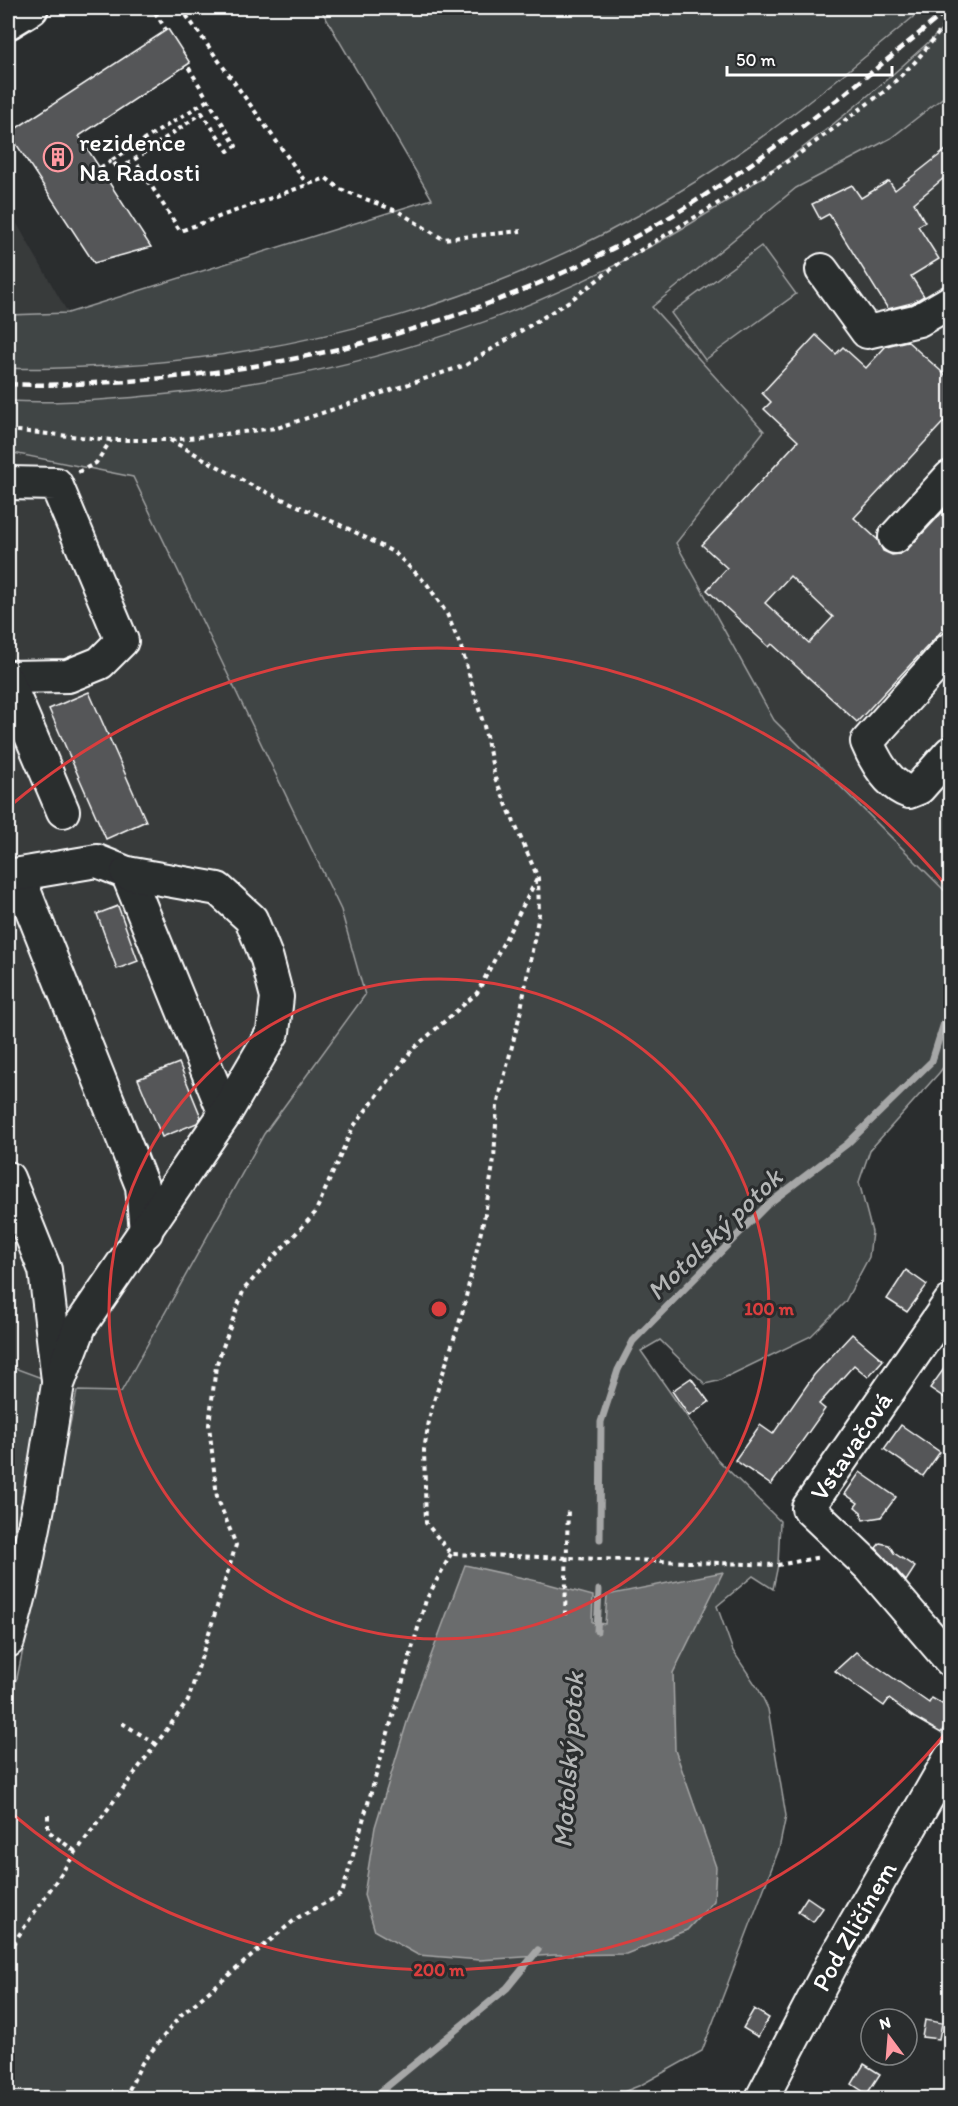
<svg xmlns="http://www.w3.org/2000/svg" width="958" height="2106" font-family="Itim,sans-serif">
<rect width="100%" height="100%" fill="#2a2d2e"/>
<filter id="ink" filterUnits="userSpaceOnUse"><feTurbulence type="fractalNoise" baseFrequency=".0167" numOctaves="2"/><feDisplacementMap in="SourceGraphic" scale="12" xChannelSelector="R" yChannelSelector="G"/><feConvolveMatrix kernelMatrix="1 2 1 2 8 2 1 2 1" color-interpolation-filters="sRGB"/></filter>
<g filter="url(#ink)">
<g fill="#373a3b">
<polygon points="924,8 950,8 950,22 891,78 859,104 771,171 691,224 625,261 558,292 499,316 420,344 354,363 295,376 230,387 152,396 83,400 8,401 8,368 82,367 149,364 289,344 609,232 674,195 751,144 838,78"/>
<polygon points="950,92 950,896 774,720 676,543 764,431 652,307 796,188 891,138"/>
<polygon points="8,208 68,313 8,315"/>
<polygon points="8,452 133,477 341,910 365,995 264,1134 120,1392 77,1391 9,1366 8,1359"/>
</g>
<g fill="#414445" stroke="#a0a2a2" stroke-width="1.5">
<path d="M320,8H924C844,75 762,143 672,196C502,298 306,355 109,366C75,367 41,370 8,368V315L68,313L432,199Z"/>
<path d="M950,22V92L891,138L796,188L652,307L764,431L676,543L774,720L950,896V1058L939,1073L870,1150L859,1182L872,1232L869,1257L845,1302L811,1336L718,1381L705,1384L660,1340L641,1351L716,1458L780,1521L778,1565L773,1589L753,1576L717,1606L733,1651L759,1690L768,1709L786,1816L779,1849L702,2051L641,2085L608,2098H8V1694L17,1678L77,1391L121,1392L264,1134L365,995L341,910L133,477L8,452V401C70,404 134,398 196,391C369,370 539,314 690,224C784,168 871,97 950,22Z"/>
<polygon points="761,246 796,294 705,360 671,313"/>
<polygon points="8,1359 9,1366 47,1380 8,1590"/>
</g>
<polygon fill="#6a6c6d" stroke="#a6a7a7" stroke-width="1.5" points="465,1565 541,1582 593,1596 592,1622 605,1624 607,1595 723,1572 673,1673 675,1750 716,1867 714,1901 687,1930 626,1954 554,1955 480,1960 418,1955 375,1931 364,1895 375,1827 411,1709"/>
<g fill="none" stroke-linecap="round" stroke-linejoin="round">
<g stroke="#a6a7a7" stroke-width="7">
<polyline points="600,1539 601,1422 618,1370 633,1341 767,1205 847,1144 932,1061 950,1004"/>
<polyline points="597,1631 599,1590"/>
<polyline points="373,2098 507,1988 538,1950"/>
</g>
</g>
<g fill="#555758" stroke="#fff" stroke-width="1.5" fill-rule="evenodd">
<polygon points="168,29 190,63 79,136 151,247 94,263 9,133"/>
<polygon points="951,146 951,172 914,203 925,222 918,226 939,259 911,276 924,296 912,303 888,309 829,214 820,219 812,204 852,185 861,198 889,181 895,190"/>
<path d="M816,335L836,354L843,347L866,368L886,346L907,341L951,380V414L854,518L878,540L883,551L892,555L900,554L908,549L951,503V621L857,722L772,644L769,647L707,590L727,568L702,545L798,441L764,409L771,402L762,393ZM790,576L833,617L809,643L765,603Z"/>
<polygon points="89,692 146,821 106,839 49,709"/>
<polygon points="118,906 138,961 117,969 97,914"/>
<polygon points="179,1063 201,1117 197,1123 162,1137 138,1079"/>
<polygon points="906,1270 927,1285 907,1312 887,1299"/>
<polygon points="852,1334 883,1360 868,1377 854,1365 819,1404 825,1409 771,1485 735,1460 760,1425 773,1434 814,1375"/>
<polygon points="951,1359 951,1402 930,1388"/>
<polygon points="691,1378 709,1402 689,1416 672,1391"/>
<polygon points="901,1425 940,1452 923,1476 884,1449"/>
<polygon points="860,1472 896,1497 881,1517 863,1520 861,1512 855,1507 858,1503 845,1494"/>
<polygon points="880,1543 889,1545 894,1553 915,1567 906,1581 876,1548"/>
<polygon points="856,1652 929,1703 932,1698 951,1709 951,1717 941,1733 915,1718 889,1699 884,1706 835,1671"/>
<polygon points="807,1897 823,1908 813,1922 798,1911"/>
<polygon points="754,2009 769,2018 758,2037 743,2028"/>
<polygon points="925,2020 942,2023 939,2039 922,2037"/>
<polygon points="864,2064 880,2074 867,2094 852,2084"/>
</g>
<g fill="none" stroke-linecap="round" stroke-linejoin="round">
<g stroke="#fff" stroke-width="36">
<g id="minor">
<polyline points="822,270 867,332 919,320 950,302"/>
<polyline points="8,483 56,484 122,641 100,663 68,676 8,677"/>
<polyline points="895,537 950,477"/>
<path d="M950,649L867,742C875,761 888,785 909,792L919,788L950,753"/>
<polyline points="8,682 63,811"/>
<polyline points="18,875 142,1186 146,1232"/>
<polyline points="8,876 97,861 127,873 225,1114"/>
<polyline points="8,1178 45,1270 58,1380"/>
<polyline points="950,1302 808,1508 870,1567 950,1660"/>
<polyline points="8,1641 22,1587 39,1502 58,1384 80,1326 225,1114 273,1032 277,997 267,959 251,919 218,889 127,873"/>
<path id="s1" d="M762,2098L834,1960L950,1758"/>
</g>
</g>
<g stroke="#fff" stroke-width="38">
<polyline id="major" points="8,22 31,8"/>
</g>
<g stroke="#fff" stroke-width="4" stroke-dasharray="4.5 4.5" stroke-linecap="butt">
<polyline points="181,8 307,184"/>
<polyline points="155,12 166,30"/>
<polyline points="112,160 208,100"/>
<polyline points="138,165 180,231 326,178 340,189 399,212 443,239 521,231"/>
<polyline points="100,168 112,160 119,170 202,113 228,151 236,146 187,65"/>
<polyline points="8,430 111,440 170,440 253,486 347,528 395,553 427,584 447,614 461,647 484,726 495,778 538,878 539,914 520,1014 497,1106 494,1159 485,1214 462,1314 431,1410 424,1450 426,1523 451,1554 778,1565 821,1557"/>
<polyline points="171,440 277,428 466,365 571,300 621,262 796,156 885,91 915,62 950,19"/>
<polyline points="78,472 96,463 111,440"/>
<polyline points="565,1615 568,1509"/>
<polyline points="122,1723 156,1744"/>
<polyline points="48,1815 48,1831 76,1852"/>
<polyline points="8,1951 76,1852 188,1701 236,1545 217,1497 209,1425 216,1366 244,1289 315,1213 353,1127 413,1049 477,993 537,879"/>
<polyline points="125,2098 142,2063 181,2015 297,1918 342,1894 426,1600 451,1554"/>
</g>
<use href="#minor" stroke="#2a2d2e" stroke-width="32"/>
<use href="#major" stroke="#2a2d2e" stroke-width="33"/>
<path stroke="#fff" stroke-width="4.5" stroke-dasharray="9 4.5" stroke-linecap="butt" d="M8,384C42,386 78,384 112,382C309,371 514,313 683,209C778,150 864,79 950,8"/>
</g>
</g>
<g fill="none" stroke="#da3e3e" stroke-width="3">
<circle cx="439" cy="1309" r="330"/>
<path d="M949 1729A661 661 0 0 1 10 1812M10 806A661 661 0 0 1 949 889"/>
</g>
<defs>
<g id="building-ring" transform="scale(1.5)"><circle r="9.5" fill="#2a2d2e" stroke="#ff9aa2" stroke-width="1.5"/><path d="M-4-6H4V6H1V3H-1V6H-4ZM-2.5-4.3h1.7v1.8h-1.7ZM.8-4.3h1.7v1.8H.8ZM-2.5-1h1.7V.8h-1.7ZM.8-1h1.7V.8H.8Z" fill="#ff9aa2"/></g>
</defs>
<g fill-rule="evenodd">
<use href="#building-ring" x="58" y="157"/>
</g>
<g text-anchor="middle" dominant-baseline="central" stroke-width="6" stroke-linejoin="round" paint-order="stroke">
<g font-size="26" fill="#fff" stroke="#2a2d2e" text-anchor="start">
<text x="79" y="142">rezidence<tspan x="79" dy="30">Na Radosti</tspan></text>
</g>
<g font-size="26" fill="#fff" stroke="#2a2d2e">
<text transform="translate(851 1446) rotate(-56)">Vstavačová</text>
<text stroke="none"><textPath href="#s1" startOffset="195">Pod Zličínem</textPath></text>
</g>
<g font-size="27" font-style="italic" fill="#b4b6b6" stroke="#2a2d2e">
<text transform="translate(714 1234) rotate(-44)">Motolský potok</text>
<text transform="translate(568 1760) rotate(-86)">Motolský potok</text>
</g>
</g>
<circle cx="439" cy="1309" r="9" fill="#da3e3e" stroke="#2a2d2e" stroke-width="3"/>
<g font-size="18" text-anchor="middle" font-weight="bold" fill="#da3e3e" stroke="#2a2d2e" stroke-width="6" stroke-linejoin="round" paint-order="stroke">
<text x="769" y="1315">100 m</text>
<text x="439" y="1976">200 m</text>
</g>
<rect width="958" height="2106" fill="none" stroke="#2a2d2e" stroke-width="30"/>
<rect x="15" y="15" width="928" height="2076" fill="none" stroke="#fff" stroke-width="2" filter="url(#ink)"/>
<g transform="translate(889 2037) rotate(344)"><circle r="28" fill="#2a2d2e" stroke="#7f8182" stroke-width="1.5"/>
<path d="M0-4.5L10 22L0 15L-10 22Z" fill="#ff9aa2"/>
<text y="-9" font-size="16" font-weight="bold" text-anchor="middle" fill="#ffffff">N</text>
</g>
<path d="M727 66v9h165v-9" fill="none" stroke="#ffffff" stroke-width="3"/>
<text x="736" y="66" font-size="18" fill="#ffffff" stroke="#2a2d2e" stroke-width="4.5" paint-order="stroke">50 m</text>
</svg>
